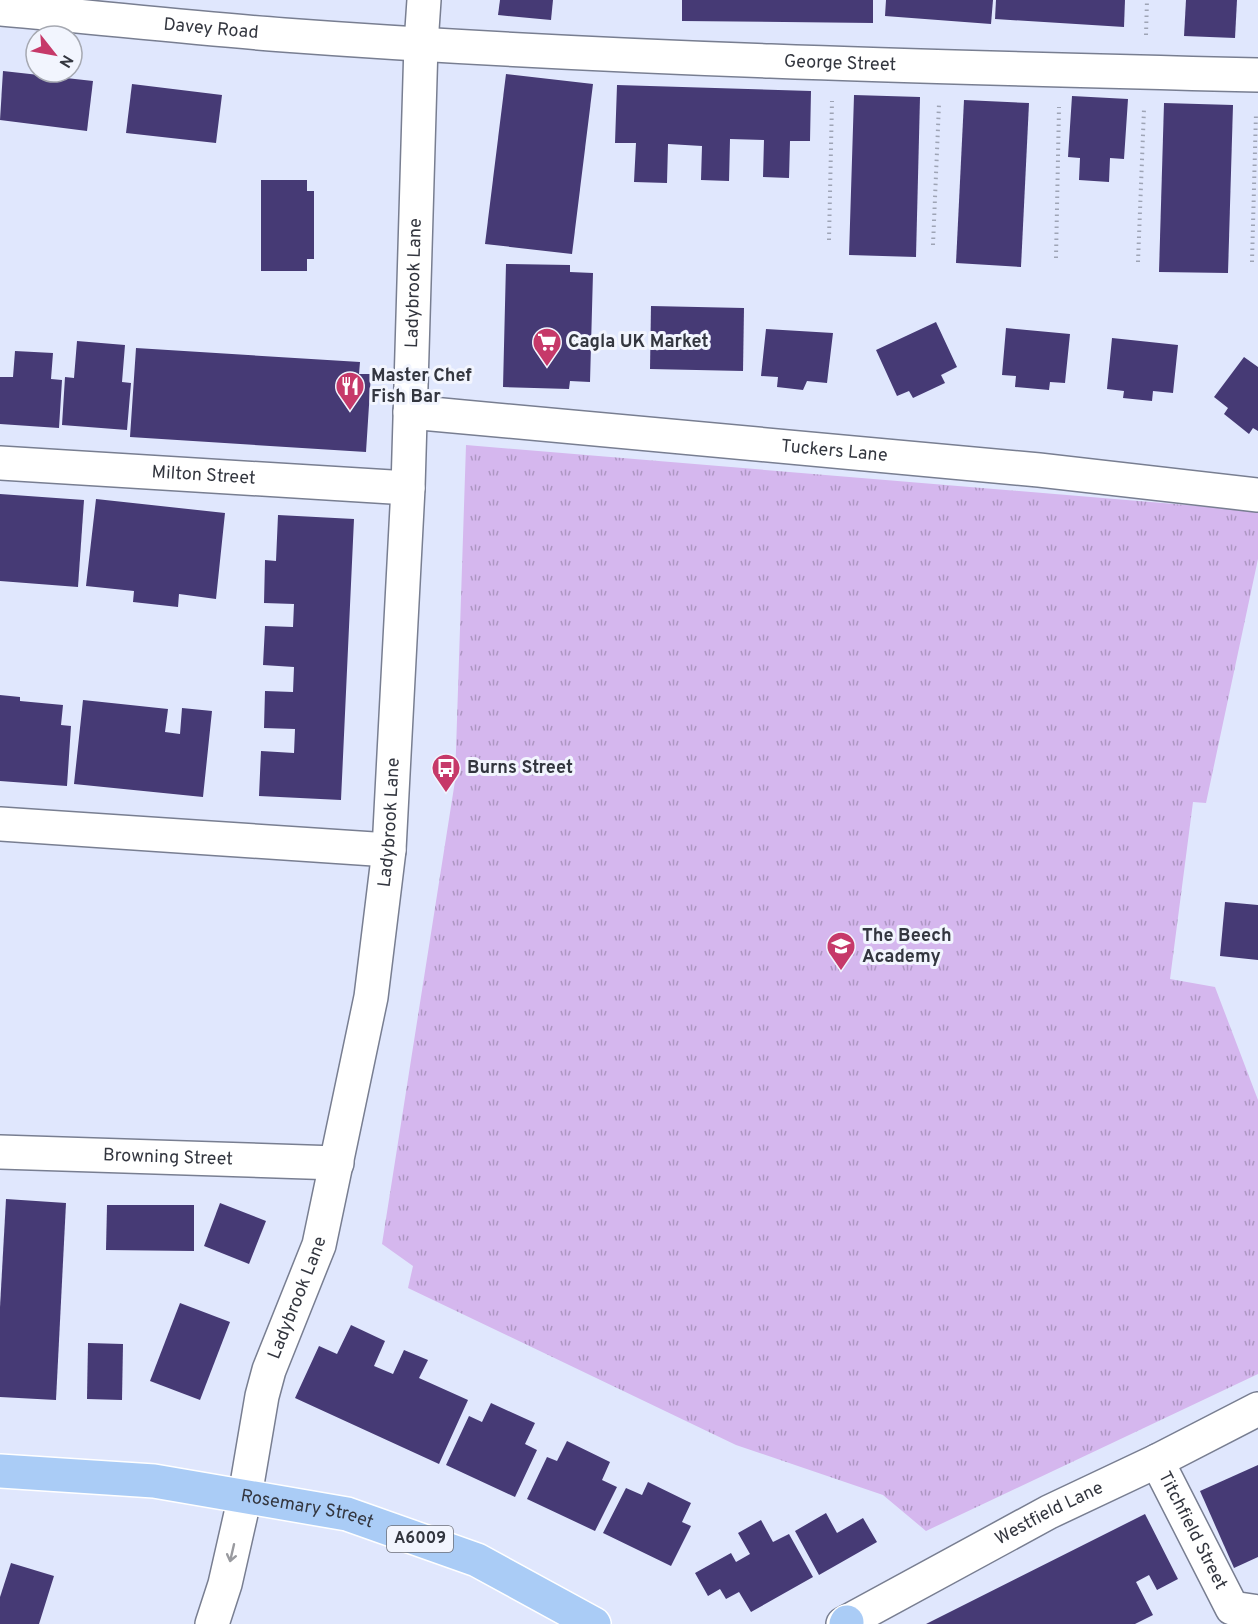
<svg xmlns="http://www.w3.org/2000/svg" width="1258" height="1624" font-family="Overpass,sans-serif">
<defs>
<pattern id="grass-tufts" width="24" height="20" patternUnits="userSpaceOnUse" patternTransform="scale(1.5)"><rect width="24" height="20" fill="#d5b7ee"/><path d="M3 7l-1-3M5 7V3M7 7l1-3M15 17l-1-3M17 17v-4M19 17l1-3" fill="none" stroke="#ad96c2"/></pattern>
</defs>
<rect width="100%" height="100%" fill="#e0e7fd"/>
<polygon fill="url(#grass-tufts)" points="466,445 1258,511 1258,559 1206,803 1193,802 1170,979 1215,987 1258,1100 1258,1374 926,1531 883,1495 736,1445 408,1288 413,1266 382,1244 455,781"/>
<g fill="#463a75">
<polygon points="500,0 553,0 551,20 498,15"/>
<polygon points="682,0 873,0 873,23 682,21"/>
<polygon points="886,0 993,0 991,24 885,16"/>
<polygon points="996,0 1125,0 1124,27 995,19"/>
<polygon points="1186,0 1237,0 1235,38 1184,36"/>
<polygon points="3,71 93,81 87,131 0,120"/>
<polygon points="506,74 593,84 572,254 485,244"/>
<polygon points="132,84 222,95 216,143 126,133"/>
<polygon points="617,85 811,91 810,141 790,141 789,178 763,177 764,140 730,139 729,181 701,180 702,146 668,144 667,183 634,182 636,143 615,143"/>
<polygon points="854,95 920,97 916,257 849,255"/>
<polygon points="1072,96 1128,99 1124,159 1110,158 1109,182 1079,180 1080,158 1068,157"/>
<polygon points="964,100 1029,103 1021,267 956,263"/>
<polygon points="1164,103 1233,105 1228,273 1159,272"/>
<polygon points="261,180 307,180 307,191 314,191 314,259 307,259 307,271 261,271"/>
<polygon points="506,264 570,265 570,272 593,273 590,382 570,381 569,389 503,387"/>
<polygon points="651,306 744,308 743,371 650,369"/>
<polygon points="936,322 957,367 941,375 945,383 913,398 909,391 897,396 876,350"/>
<polygon points="1006,328 1070,334 1065,383 1050,382 1049,390 1015,387 1016,376 1002,375"/>
<polygon points="766,329 833,333 827,383 807,381 803,390 777,387 778,377 761,376"/>
<polygon points="1112,338 1178,345 1173,393 1153,391 1152,401 1123,398 1124,391 1107,389"/>
<polygon points="77,341 125,345 122,382 131,383 127,430 62,425 65,377 74,378"/>
<polygon points="136,348 360,362 359,374 371,374 366,452 130,437"/>
<polygon points="15,351 53,353 51,379 62,380 59,428 0,424 0,377 13,377"/>
<polygon points="1244,357 1258,367 1258,431 1253,428 1249,434 1224,414 1228,408 1214,397"/>
<polygon points="0,494 84,500 78,587 0,581"/>
<polygon points="96,499 225,513 216,599 179,594 178,607 133,602 134,591 86,586"/>
<polygon points="278,515 354,519 341,800 259,796 261,751 294,753 295,729 264,728 265,691 293,692 294,667 263,665 265,626 293,627 294,604 264,603 265,560 276,561"/>
<polygon points="0,695 20,697 20,701 63,705 61,725 71,726 67,786 0,781"/>
<polygon points="83,700 168,709 165,732 180,734 182,708 212,711 203,797 74,784"/>
<polygon points="1225,902 1258,905 1258,960 1220,956"/>
<polygon points="6,1199 66,1203 56,1400 0,1397 0,1307"/>
<polygon points="220,1203 266,1221 249,1264 204,1246"/>
<polygon points="107,1205 194,1205 194,1251 106,1250"/>
<polygon points="180,1303 230,1322 200,1400 150,1381"/>
<polygon points="351,1325 385,1341 374,1366 393,1374 404,1350 428,1360 419,1378 468,1400 439,1464 295,1398 319,1346 337,1354"/>
<polygon points="88,1343 123,1344 122,1400 87,1399"/>
<polygon points="491,1403 535,1423 525,1444 537,1450 515,1497 446,1465 469,1416 482,1422"/>
<polygon points="567,1441 610,1462 602,1480 617,1487 595,1531 527,1499 547,1457 557,1461"/>
<polygon points="1258,1465 1258,1557 1234,1568 1200,1491"/>
<polygon points="648,1482 691,1503 682,1522 691,1526 671,1566 603,1533 626,1488 642,1495"/>
<polygon points="826,1513 837,1533 863,1518 877,1542 819,1575 795,1531"/>
<polygon points="1145,1514 1178,1579 1157,1590 1149,1575 1136,1582 1153,1615 1135,1624 926,1624"/>
<polygon points="761,1520 773,1542 789,1534 813,1577 751,1612 739,1592 726,1599 720,1589 708,1596 695,1573 731,1553 736,1562 750,1554 738,1533"/>
<polygon points="11,1563 54,1576 39,1624 0,1624 0,1597"/>
</g>
<g fill="none" stroke-linecap="round" stroke-linejoin="round">
<g stroke="#787e91" stroke-width="36">
<g id="minor">
<path id="s1" d="M0,9C95,17 189,28 284,35C608,59 933,67 1258,75"/>
<path id="s2" d="M410,412L1039,470L1258,495"/>
<path id="s3" d="M0,463L408,488"/>
<polyline points="0,824 389,850"/>
<path id="s4" d="M0,1152L337,1163"/>
<path id="s5" d="M1157,1461L1232,1608L1258,1612"/>
<polyline points="212,1624 225,1584 245,1496"/>
</g>
</g>
<g stroke="#787e91" stroke-width="36">
<g id="tertiary">
<path id="s6" d="M245,1496L262,1396L269,1370L319,1245L371,997L389,850L408,488L421,44L424,0"/>
<path id="s7" d="M843,1624L1049,1512L1157,1461L1258,1409"/>
</g>
</g>
<g stroke="#fff" stroke-width="36">
<g id="trunk">
<path id="s8" d="M0,1471L154,1481L347,1514L477,1560L594,1624"/>
<polyline points="846,1624 847,1622"/>
</g>
</g>
<g stroke="#9ea4b5" stroke-width="4" stroke-dasharray="1.5 4.5" stroke-linecap="butt">
<polyline points="1146,35 1147,0"/>
<polyline points="829,240 832,101"/>
<polyline points="933,245 939,104"/>
<polyline points="1056,258 1059,107"/>
<polyline points="1138,262 1144,109"/>
<polyline points="1252,262 1256,113"/>
</g>
<use href="#minor" stroke="#fff" stroke-width="33"/>
<use href="#tertiary" stroke="#fff" stroke-width="33"/>
<use href="#trunk" stroke="#aaccf6" stroke-width="33"/>
</g>
<defs><path id="oneway-shaft" d="M-6 0H5M1.5-3L5.5 0L1.5 3" fill="none" stroke-width="1.6" stroke-linecap="round" stroke-linejoin="round" transform="scale(1.5)"/></defs>
<use stroke="#999a9f" href="#oneway-shaft" transform="translate(232 1553) rotate(103)"/>
<defs>
<g id="supermarket-pin" transform="scale(1.5)"><path d="M0 17L-7.5 6A9.5 9.5 0 1 1 7.5 6Z" fill="#c63969" stroke="#f2f5fe"/><path d="M-6-5.5h2.5l.6 2H6L4.5 2H-2.5L-4.4-4H-6ZM-1.5 3.2a1.3 1.3 0 1 0 .1 0ZM3 3.2a1.3 1.3 0 1 0 .1 0Z" fill="#fff"/></g>
<g id="restaurant-pin" transform="scale(1.5)"><path d="M0 17L-7.5 6A9.5 9.5 0 1 1 7.5 6Z" fill="#c63969" stroke="#f2f5fe"/><path d="M-5-6h1v4h1v-4h1v4h1v-4h1v5L-1.5 .5V6h-2V.5L-5-1ZM5-6V6H3V1.5H1.5Q1.5-4 5-6Z" fill="#fff"/></g>
<g id="bus-pin" transform="scale(1.5)"><path d="M0 17L-7.5 6A9.5 9.5 0 1 1 7.5 6Z" fill="#c63969" stroke="#f2f5fe"/><path d="M-5-6H5V4H4V6H2V4H-2V6H-4V4H-5ZM-3.5-4V0h7V-4ZM-3.5 1.2v1.5H-2V1.2ZM2 1.2v1.5H3.5V1.2Z" fill="#fff"/></g>
<g id="school-pin" transform="scale(1.5)"><path d="M0 17L-7.5 6A9.5 9.5 0 1 1 7.5 6Z" fill="#c63969" stroke="#f2f5fe"/><path d="M0-5L7-2L0 1L-7-2ZM-4 1L0 2.5L4 1V4Q0 6-4 4Z" fill="#fff"/></g>
</defs>
<g fill-rule="evenodd">
<use href="#supermarket-pin" x="547" y="342"/>
<use href="#restaurant-pin" x="350" y="386"/>
<use href="#bus-pin" x="446" y="768"/>
<use href="#school-pin" x="841" y="946"/>
</g>
<g text-anchor="middle" dominant-baseline="central" stroke-width="6" stroke-linejoin="round" paint-order="stroke">
<rect fill="#f2f5fe" stroke="#6c6f78" stroke-width="1.5" x="387" y="1526" width="66" height="26" rx="4.5"/>
<g font-size="16" font-weight="bold" fill="#33363f">
<text x="420" y="1539">A6009</text>
</g>
<g font-size="18" fill="#33363f" stroke="#f2f5fe">
<text stroke="none"><textPath href="#s1" startOffset="212">Davey Road</textPath></text>
<text stroke="none"><textPath href="#s1" startOffset="842">George Street</textPath></text>
<text stroke="none"><textPath href="#s6" startOffset="1232">Ladybrook Lane</textPath></text>
<text stroke="none"><textPath href="#s2" startOffset="426">Tuckers Lane</textPath></text>
<text stroke="none"><textPath href="#s3" startOffset="204">Milton Street</textPath></text>
<text stroke="none"><textPath href="#s6" startOffset="692">Ladybrook Lane</textPath></text>
<text stroke="none"><textPath href="#s4" startOffset="168">Browning Street</textPath></text>
<text stroke="none"><textPath href="#s6" startOffset="206">Ladybrook Lane</textPath></text>
<text stroke="none"><textPath href="#s8" startOffset="310">Rosemary Street</textPath></text>
<text stroke="none"><textPath href="#s7" startOffset="234">Westfield Lane</textPath></text>
<text stroke="none"><textPath href="#s5" startOffset="78">Titchfield Street</textPath></text>
</g>
<g font-size="18" font-weight="bold" fill="#33363f" stroke="#f2f5fe" text-anchor="start">
<text x="568" y="342">Cagla UK Market</text>
<text x="371" y="376">Master Chef<tspan x="371" dy="21">Fish Bar</tspan></text>
<text x="467" y="768">Burns Street</text>
<text x="862" y="936">The Beech<tspan x="862" dy="21">Academy</tspan></text>
</g>
</g>
<g transform="translate(54 54) rotate(121)"><circle r="28" fill="#f2f5fe" stroke="#a6a9b2" stroke-width="1.5"/>
<path d="M0-4.5L10 22L0 15L-10 22Z" fill="#c63969"/>
<text y="-9" font-size="16" font-weight="bold" text-anchor="middle" fill="#33363f">N</text>
</g>
</svg>
